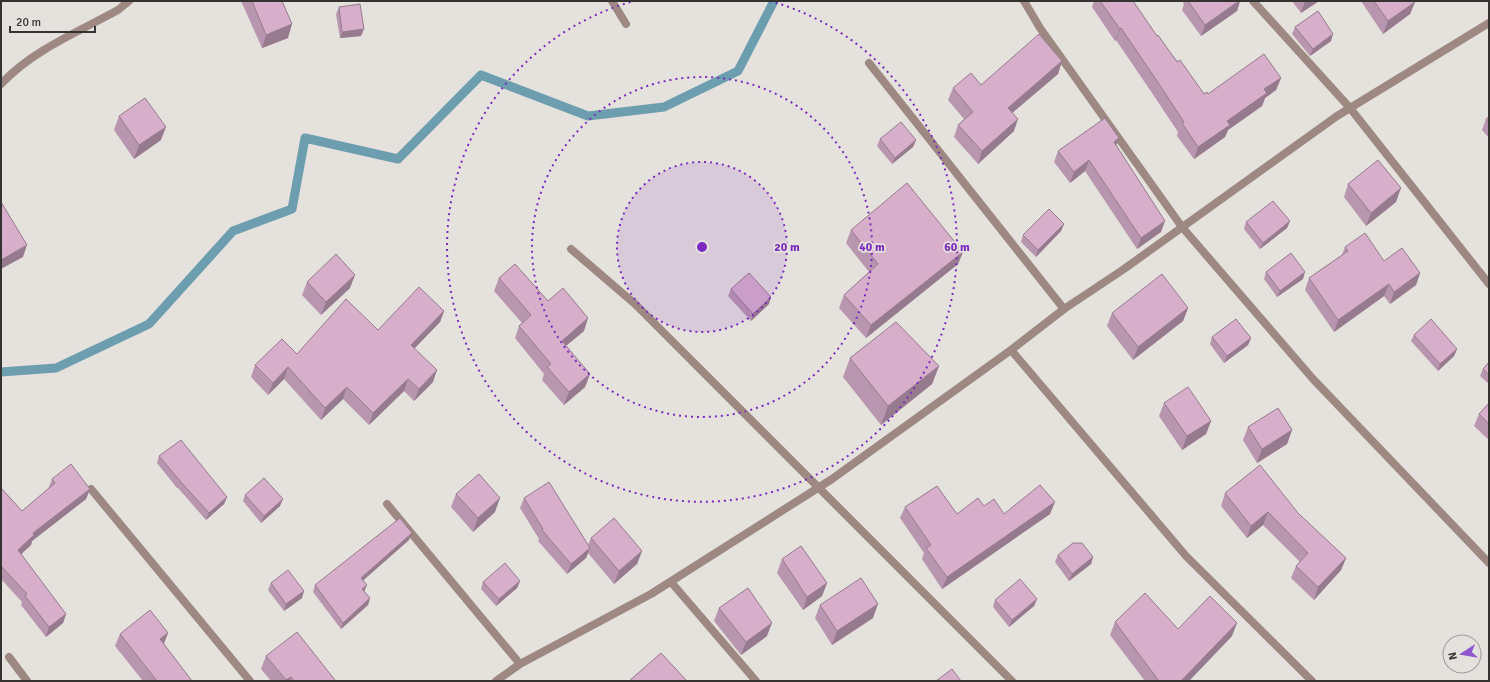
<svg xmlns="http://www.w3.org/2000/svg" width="1490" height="682" font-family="Signika,sans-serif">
<rect width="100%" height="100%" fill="#e5e1dd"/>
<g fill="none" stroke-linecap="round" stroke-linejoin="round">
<polyline stroke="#6c9eaf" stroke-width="9" points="1,372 56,368 149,324 233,231 292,209 305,138 398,159 481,75 588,116 664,107 738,71 774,1"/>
<g stroke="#9d8982" stroke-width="8">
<polyline points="612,1 626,24"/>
<polyline points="1024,1 1040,28 1182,227 1313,379 1489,563"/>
<polyline points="1253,1 1350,108 1489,284"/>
<polyline points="869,63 1064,309"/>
<path d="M1,84C33,50 78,32 118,10L129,1"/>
<polyline points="571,249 635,304 1012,681"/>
<polyline points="1011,350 1186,556 1312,681"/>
<polyline points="91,489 250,681"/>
<polyline points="387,504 520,664"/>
<polyline points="671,582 756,681"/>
<polyline points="9,657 27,681"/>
<polyline points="496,681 520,664 651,594 832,479 1011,350 1064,309 1124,269 1337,116 1489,23"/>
</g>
</g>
<g fill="#b996af">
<polygon points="241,1 282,1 288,38 262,48"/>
<polygon points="1094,1 1133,1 1157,36 1204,94 1208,94 1281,78 1276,90 1265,98 1262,106 1228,130 1225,137 1194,159 1177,136 1178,132 1150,90 1116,40 1115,41 1092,7"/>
<polygon points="1182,1 1240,1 1237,11 1201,36 1182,10 1184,4"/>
<polygon points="1292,1 1319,1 1301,13"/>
<polygon points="1361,1 1414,1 1415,2 1410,14 1383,34"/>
<polygon points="339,7 361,36 340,38 336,14"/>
<polygon points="1295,27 1331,41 1310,56 1292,34"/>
<polygon points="1062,61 1058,74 1012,113 1014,131 978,164 954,137 958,125 964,119 948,100 953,88 981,85"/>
<polygon points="119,116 161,140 134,159 114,130"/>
<polygon points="1489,117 1489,138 1482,130 1486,119"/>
<polygon points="880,139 916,140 913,147 892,164 877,146"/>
<polygon points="1117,146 1161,232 1137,249 1085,171 1070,183 1054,162 1058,151"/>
<polygon points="1348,184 1396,202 1366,226 1344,197"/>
<polygon points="1290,221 1287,228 1260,249 1244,229 1246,222"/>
<polygon points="1064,224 1061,231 1036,257 1021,242 1023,235"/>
<polygon points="851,230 963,252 958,264 866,338 839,308 844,295 869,272 846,243"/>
<polygon points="1345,247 1420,273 1416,285 1390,304 1384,296 1334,332 1305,290 1309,278 1342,255"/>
<polygon points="1266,272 1303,279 1277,297 1264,279"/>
<polygon points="499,278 584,331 566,346 590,374 585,387 564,405 542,380 544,374 515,338 519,326 522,323 494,291"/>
<polygon points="307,282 350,288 321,315 302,295"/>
<polygon points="731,289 769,304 751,321 728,296"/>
<polygon points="1188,308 1183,321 1133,360 1107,326 1112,313"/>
<polygon points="444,311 440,322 414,349 433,382 414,401 404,391 369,425 343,399 321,420 284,379 268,395 251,377 255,365 297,354 378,330"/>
<polygon points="1414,335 1457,349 1454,356 1438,371 1411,341"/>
<polygon points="1212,337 1251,338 1248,345 1224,363 1210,344"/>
<polygon points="850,358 939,366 932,384 881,425 843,377"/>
<polygon points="1489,362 1489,384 1480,376 1483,369"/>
<polygon points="1164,403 1211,421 1206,434 1182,450 1159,416"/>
<polygon points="1489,403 1489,440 1474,426 1479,414"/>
<polygon points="1248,427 1292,430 1287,444 1257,463 1243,440"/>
<polygon points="159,456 227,497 224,504 206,520 178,488 177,488 157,463"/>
<polygon points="52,479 90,489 86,499 32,541 31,545 21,554 66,614 63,623 46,637 21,605 22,602 1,579 1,488 22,511 48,489"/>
<polygon points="1225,493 1298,513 1346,558 1341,570 1314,600 1291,578 1296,566 1300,562 1263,525 1247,538 1221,506"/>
<polygon points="456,494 495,512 473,532 451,507"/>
<polygon points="245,495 280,506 261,523 243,501"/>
<polygon points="524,498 588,545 591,538 642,551 637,564 614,584 588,553 586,558 567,574 538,541 539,539 520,508"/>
<polygon points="984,506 1004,514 1050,514 942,589 922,559 924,553 900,518 905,507 957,514"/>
<polygon points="409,540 363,580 364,591 370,598 368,605 341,629 313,592 315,585"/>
<polygon points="1058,555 1093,557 1091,564 1069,581 1055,562"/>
<polygon points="782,559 827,583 822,596 803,610 777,573"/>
<polygon points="520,581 517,588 496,606 481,589 483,582"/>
<polygon points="271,583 302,598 284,611 268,590"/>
<polygon points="1037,599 1034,606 1009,627 993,607 995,600"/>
<polygon points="820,605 873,618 832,645 815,618"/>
<polygon points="719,608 767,636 741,655 714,621"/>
<polygon points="1115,622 1178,629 1232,636 1189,681 1145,681 1110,635"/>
<polygon points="168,633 164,644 192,681 143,681 115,646 120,634"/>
<polygon points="266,656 335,681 271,681 261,669"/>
</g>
<g fill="#967a8e">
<polygon points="1239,1 1240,1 1237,11 1201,36 1205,25"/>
<polygon points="1305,1 1319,1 1301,13"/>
<polygon points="1415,2 1410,14 1383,34 1388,21"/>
<polygon points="292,24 288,38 262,48 266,35"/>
<polygon points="1121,28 1116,40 1115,41 1120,29"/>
<polygon points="364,29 361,36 340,38 342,32"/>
<polygon points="1333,34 1331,41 1310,56 1313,49"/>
<polygon points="1062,61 1058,74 1004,120 1008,108"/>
<polygon points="1281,78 1276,90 1265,98 1262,106 1228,130 1225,137 1194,159 1198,147 1264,89"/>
<polygon points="1018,119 1014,131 978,164 982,151"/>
<polygon points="166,127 161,140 134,159 139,145"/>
<polygon points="1119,138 1115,149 1114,142"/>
<polygon points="916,140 913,147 892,164 895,158"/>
<polygon points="1089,160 1085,171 1070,183 1074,172"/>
<polygon points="1401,188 1396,202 1366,226 1371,213"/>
<polygon points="1165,221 1161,232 1137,249 1141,238"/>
<polygon points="1290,221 1287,228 1260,249 1263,243"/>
<polygon points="1064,224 1061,231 1036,257 1038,250"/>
<polygon points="27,245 23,257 1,269 1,260"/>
<polygon points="963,252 958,264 866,338 871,325"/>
<polygon points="1305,272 1303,279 1277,297 1280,291"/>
<polygon points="1420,273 1416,285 1390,304 1394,292"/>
<polygon points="355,275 350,288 321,315 326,302"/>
<polygon points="1389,284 1384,296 1334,332 1338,320"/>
<polygon points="771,297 769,304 751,321 753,314"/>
<polygon points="1188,308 1183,321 1133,360 1138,347"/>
<polygon points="444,311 440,322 406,357 411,345"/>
<polygon points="588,318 584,331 557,353 562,341"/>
<polygon points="1251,338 1248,345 1224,363 1227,356"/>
<polygon points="1457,349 1454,356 1438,371 1440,364"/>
<polygon points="939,366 932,384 881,425 888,406"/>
<polygon points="288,367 284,379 268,395 273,383"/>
<polygon points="437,370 433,382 414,401 419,389"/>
<polygon points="590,374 585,387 564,405 569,392"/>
<polygon points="408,379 404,391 369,425 373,413"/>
<polygon points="347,387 343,399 321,420 325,408"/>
<polygon points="1211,421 1206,434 1182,450 1187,436"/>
<polygon points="1292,430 1287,444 1257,463 1262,449"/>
<polygon points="90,489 86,499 32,541 31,545 15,560 18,550 33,533"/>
<polygon points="227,497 224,504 206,520 209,513"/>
<polygon points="500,498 495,512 473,532 478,518"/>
<polygon points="283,499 280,506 261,523 264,516"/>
<polygon points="1055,502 1050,514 942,589 947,577"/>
<polygon points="1268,512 1263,525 1247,538 1251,526"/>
<polygon points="412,533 409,540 358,585 361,578"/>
<polygon points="590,548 586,558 567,574 571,564"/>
<polygon points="642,551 637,564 614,584 619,571"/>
<polygon points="1093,557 1091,564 1069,581 1072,574"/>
<polygon points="1346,558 1341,570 1314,600 1318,587"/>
<polygon points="520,581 517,588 496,606 499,599"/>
<polygon points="827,583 822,596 803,610 807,597"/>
<polygon points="367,585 364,592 362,589"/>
<polygon points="304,591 302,598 284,611 286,604"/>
<polygon points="370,598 368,605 341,629 343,623"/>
<polygon points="1037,599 1034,606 1009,627 1012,620"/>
<polygon points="878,604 873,618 832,645 837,631"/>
<polygon points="66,614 63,623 46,637 49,627"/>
<polygon points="772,623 767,636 741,655 746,642"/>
<polygon points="1237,623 1232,636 1189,681 1181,681"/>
<polygon points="168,633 163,645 160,639"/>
<polygon points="291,677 289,681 286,681 286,680"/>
</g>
<g fill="#d7afcb" stroke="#967a8e">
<polygon points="252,1 282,1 292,24 266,35"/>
<polygon points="1100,1 1133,1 1157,36 1158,35 1177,62 1180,60 1204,94 1207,92 1208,94 1264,54 1281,78 1264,89 1267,93 1227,121 1230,125 1198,147 1182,123 1184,122 1155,78 1121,28 1120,29"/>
<polygon points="1188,1 1239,1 1205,25"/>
<polygon points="1374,1 1414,1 1415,2 1388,21"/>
<polygon points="360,4 364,29 342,32 339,7"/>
<polygon points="1318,11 1333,34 1313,49 1295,27"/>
<polygon points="1039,34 1062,61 1008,108 1018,119 982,151 958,125 973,112 953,88 971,73 981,85"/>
<polygon points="145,98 166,127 139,145 119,116"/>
<polygon points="1489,117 1489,123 1486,119"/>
<polygon points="1105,118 1119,138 1114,142 1165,221 1141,238 1089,160 1074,172 1058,151"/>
<polygon points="901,122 916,140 895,158 880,139"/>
<polygon points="1378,160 1401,188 1371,213 1348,184"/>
<polygon points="907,183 963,252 871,325 844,295 878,264 851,230"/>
<polygon points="1273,201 1290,221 1263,243 1246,222"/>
<polygon points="1,202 27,245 1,260"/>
<polygon points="1049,209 1064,224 1038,250 1023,235"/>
<polygon points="1365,233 1384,261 1402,248 1420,273 1394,292 1389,284 1338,320 1309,278 1348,251 1345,247"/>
<polygon points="1291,253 1305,272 1280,291 1266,272"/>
<polygon points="336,254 355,275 326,302 307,282"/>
<polygon points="515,264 548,301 563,288 588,318 562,341 590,374 569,392 547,367 551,364 519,326 531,315 499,278"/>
<polygon points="749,273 771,297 753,314 731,289"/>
<polygon points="1162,274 1188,308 1138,347 1112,313"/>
<polygon points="419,287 444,311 411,345 437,370 419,389 408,379 373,413 347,387 325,408 288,367 273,383 255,365 282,339 297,354 346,299 378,330"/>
<polygon points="1236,319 1251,338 1227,356 1212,337"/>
<polygon points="1431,319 1457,349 1440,364 1414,335"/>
<polygon points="896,322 939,366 888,406 850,358"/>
<polygon points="1489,362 1489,375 1483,369"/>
<polygon points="1188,387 1211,421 1187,436 1164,403"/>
<polygon points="1489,403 1489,424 1479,414"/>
<polygon points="1278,408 1292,430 1262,449 1248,427"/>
<polygon points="181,440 227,497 209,513 180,481 159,456"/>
<polygon points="71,464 90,489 33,533 34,535 18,550 66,614 49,627 25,596 27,594 1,566 1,488 22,511 55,483 52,479"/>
<polygon points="1260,465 1298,513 1346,558 1318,587 1296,566 1308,553 1268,512 1251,526 1225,493"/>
<polygon points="479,474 500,498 478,518 456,494"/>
<polygon points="264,478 283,499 264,516 245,495"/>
<polygon points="549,482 590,548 571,564 542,530 543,529 524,498"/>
<polygon points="1040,485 1055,502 947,577 926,548 931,545 905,507 937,486 957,514 978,498 984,506 994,499 1004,514"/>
<polygon points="400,518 412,533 361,578 367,585 362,589 370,598 343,623 315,585"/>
<polygon points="614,518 642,551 619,571 591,538"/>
<polygon points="1073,543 1082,543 1093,557 1072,574 1058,555"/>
<polygon points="801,546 827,583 807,597 782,559"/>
<polygon points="505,563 520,581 499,599 483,582"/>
<polygon points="288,570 304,591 286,604 271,583"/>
<polygon points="861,578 878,604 837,631 820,605"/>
<polygon points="1020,579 1037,599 1012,620 995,600"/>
<polygon points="748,588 772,623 746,642 719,608"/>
<polygon points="1145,593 1178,629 1210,596 1237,623 1181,681 1159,681 1115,622"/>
<polygon points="150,610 168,633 160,639 192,681 157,681 120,634"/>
<polygon points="297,632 335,680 334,681 294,681 291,677 286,680 266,656"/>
<polygon points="661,653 687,681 629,681"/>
<polygon points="952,669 961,681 936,681"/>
</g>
<circle cx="702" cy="247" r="85" fill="#7b2cbf" fill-opacity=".12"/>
<g fill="none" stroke="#7b2cbf" stroke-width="2" stroke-dasharray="2 4">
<circle cx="702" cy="247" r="85"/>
<circle cx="702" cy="247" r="170"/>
<path d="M770 1A255 255 0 1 1 634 1"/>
</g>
<circle cx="702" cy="247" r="6" fill="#7b2cbf" stroke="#e5e1dd" stroke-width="2"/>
<g font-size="12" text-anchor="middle" font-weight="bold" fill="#7b2cbf" stroke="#e5e1dd" stroke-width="3.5" stroke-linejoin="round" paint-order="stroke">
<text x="787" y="251">20 m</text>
<text x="872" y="251">40 m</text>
<text x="957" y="251">60 m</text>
</g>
<rect width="1490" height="682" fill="none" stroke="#353332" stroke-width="4"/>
<g transform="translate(1462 654) rotate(258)"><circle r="19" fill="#e5e1dd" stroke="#9f9b99"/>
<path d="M0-3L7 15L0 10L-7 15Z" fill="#8e57cf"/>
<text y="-6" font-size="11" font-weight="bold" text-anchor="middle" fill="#353332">N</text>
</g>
<path d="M10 26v6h85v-6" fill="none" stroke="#353332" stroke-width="2"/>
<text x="16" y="26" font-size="12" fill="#353332" stroke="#e5e1dd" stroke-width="3" paint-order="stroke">20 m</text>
</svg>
